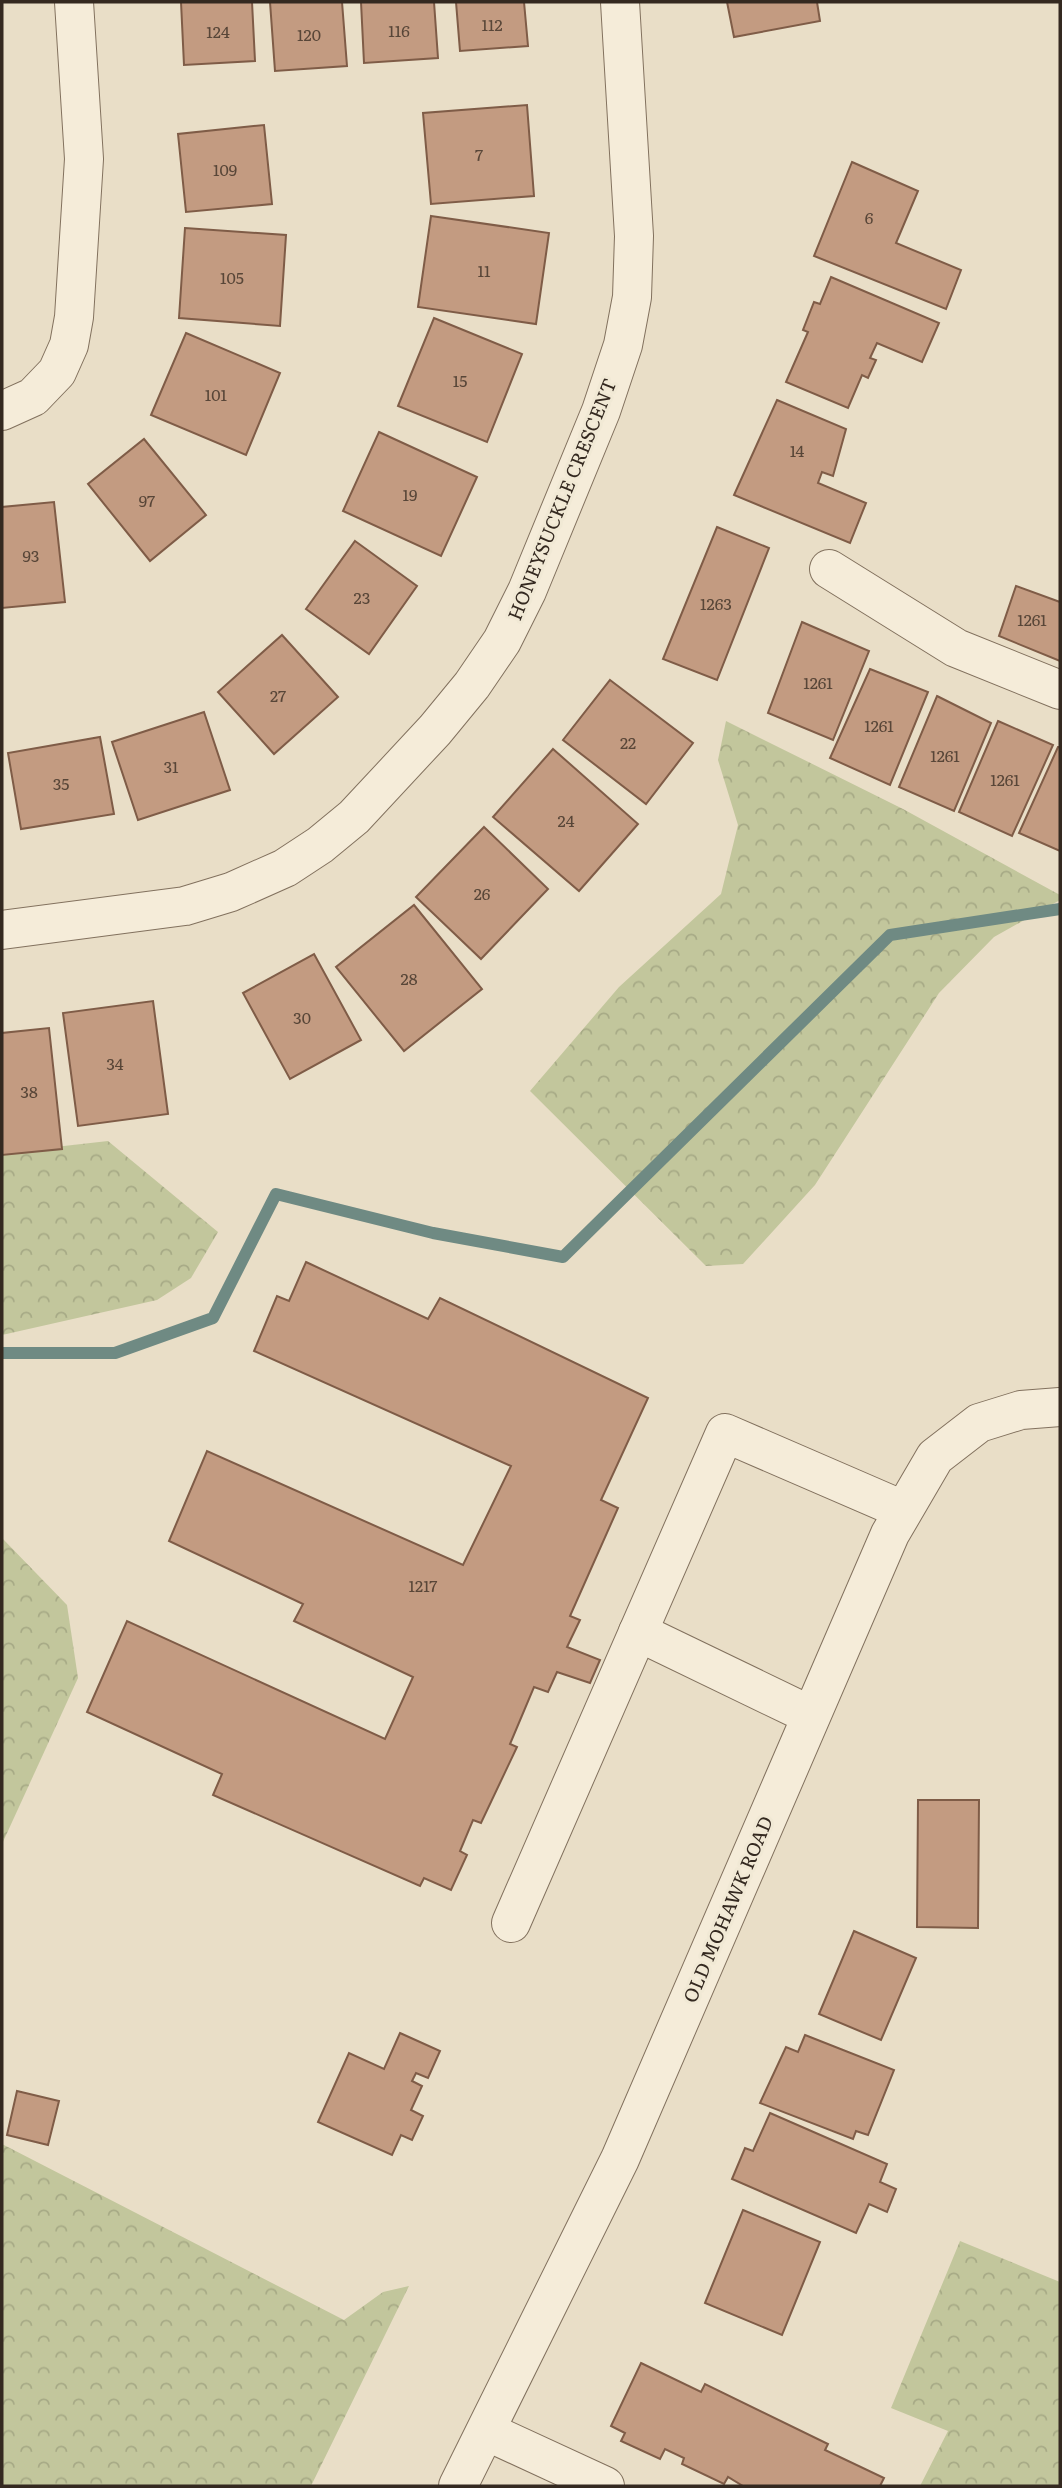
<svg xmlns="http://www.w3.org/2000/svg" width="1062" height="2488" font-family="Literata,serif">
<defs>
<pattern id="forest-crowns" width="20" height="18" patternUnits="userSpaceOnUse" patternTransform="scale(1.75)"><rect width="20" height="18" fill="#c2c69c"/><path d="M2 6a3 3 0 1 1 6 0M12 15a3 3 0 1 1 6 0" fill="none" stroke="#a7aa86"/></pattern>
</defs>
<rect width="100%" height="100%" fill="#e9dec7"/>
<g fill="url(#forest-crowns)">
<polygon points="726,721 903,809 1060,895 1060,900 994,937 939,993 815,1185 743,1264 706,1266 530,1091 619,987 721,894 738,825 718,760"/>
<polygon points="108,1141 218,1232 191,1278 157,1300 2,1335 2,1153"/>
<polygon points="2,1538 67,1605 78,1678 2,1844"/>
<polygon points="2,2144 344,2320 383,2292 409,2286 311,2486 2,2486"/>
<polygon points="960,2241 1060,2282 1060,2486 920,2486 948,2431 891,2408"/>
</g>
<g fill="none" stroke-linecap="round" stroke-linejoin="round">
<polyline stroke="#6f8a83" stroke-width="12" points="2,1353 115,1353 213,1318 276,1194 433,1233 563,1257 890,935 1060,909"/>
</g>
<g fill="#c39b81" stroke="#7f5c47" stroke-width="2">
<polygon points="181,2 252,2 255,61 184,65"/>
<polygon points="270,2 342,2 347,66 275,71"/>
<polygon points="361,2 434,2 438,58 364,63"/>
<polygon points="456,2 524,2 528,46 460,51"/>
<polygon points="727,2 817,2 820,21 734,37"/>
<polygon points="527,105 534,196 431,204 423,113"/>
<polygon points="264,125 272,204 186,212 178,134"/>
<polygon points="852,162 918,191 896,243 961,270 946,309 814,256"/>
<polygon points="431,216 549,233 536,324 418,307"/>
<polygon points="185,228 286,235 280,326 179,318"/>
<polygon points="831,277 939,323 922,362 877,343 870,358 876,360 868,378 862,375 848,408 786,382 808,332 803,330 814,302 820,304"/>
<polygon points="434,318 522,354 487,442 398,406"/>
<polygon points="186,333 280,373 246,455 151,415"/>
<polygon points="777,400 846,429 833,476 822,472 818,483 866,503 850,543 734,495"/>
<polygon points="379,432 477,477 441,556 343,511"/>
<polygon points="144,439 206,515 150,561 88,484"/>
<polygon points="54,502 65,602 2,608 2,507"/>
<polygon points="717,527 769,548 717,680 663,659"/>
<polygon points="355,541 417,586 369,654 306,609"/>
<polygon points="1016,586 1060,602 1060,661 999,636"/>
<polygon points="802,622 869,651 833,740 768,713"/>
<polygon points="282,635 338,697 274,754 218,692"/>
<polygon points="870,669 928,692 890,785 830,758"/>
<polygon points="610,680 693,743 646,804 563,740"/>
<polygon points="937,696 991,723 954,811 899,787"/>
<polygon points="204,712 230,790 138,820 112,742"/>
<polygon points="998,721 1053,745 1012,836 959,812"/>
<polygon points="100,737 114,814 21,829 8,753"/>
<polygon points="1058,747 1060,747 1060,851 1019,833"/>
<polygon points="553,749 638,824 579,891 493,817"/>
<polygon points="484,827 548,889 481,959 416,897"/>
<polygon points="414,905 482,989 404,1051 336,967"/>
<polygon points="314,954 361,1040 290,1079 243,993"/>
<polygon points="153,1001 168,1114 78,1126 63,1013"/>
<polygon points="49,1028 62,1149 2,1155 2,1033"/>
<polygon points="306,1262 428,1319 440,1298 648,1398 601,1500 618,1508 570,1616 580,1620 567,1647 600,1660 590,1683 557,1672 548,1692 534,1687 510,1744 517,1747 481,1823 473,1820 460,1851 467,1855 451,1890 424,1878 420,1886 213,1795 222,1774 87,1712 127,1621 385,1739 413,1677 294,1621 303,1604 169,1541 207,1451 463,1565 511,1466 254,1351 277,1296 289,1301"/>
<polygon points="918,1800 979,1800 978,1928 917,1927"/>
<polygon points="854,1931 916,1958 881,2040 819,2014"/>
<polygon points="400,2033 440,2051 428,2078 416,2073 412,2081 422,2086 411,2110 423,2116 412,2140 401,2135 392,2155 318,2122 349,2053 384,2069"/>
<polygon points="805,2035 894,2070 868,2135 856,2131 853,2139 760,2103 786,2047 798,2052"/>
<polygon points="17,2091 59,2101 48,2145 7,2135"/>
<polygon points="770,2113 887,2164 880,2182 896,2189 887,2212 869,2204 856,2233 732,2179 745,2148 753,2151"/>
<polygon points="743,2210 820,2242 782,2335 705,2303"/>
<polygon points="641,2363 701,2392 705,2384 828,2444 825,2450 884,2478 880,2486 743,2486 728,2477 724,2484 682,2464 684,2458 665,2449 660,2459 621,2441 625,2433 611,2426"/>
</g>
<g fill="none" stroke-linecap="round" stroke-linejoin="round">
<g stroke="#82715e" stroke-width="40">
<g id="minor">
<polyline points="2,411 33,397 57,372 69,345 74,317 84,159 74,2"/>
<polyline points="829,569 956,648 1060,690"/>
<polyline points="2,930 185,906 231,892 285,868 320,845 354,817 435,730 472,685 502,641 527,591 601,411 623,345 632,297 634,236 620,2"/>
<polyline points="638,1632 810,1715"/>
<polyline points="511,1923 725,1433 903,1510"/>
<polyline points="486,2431 605,2486"/>
<polyline points="458,2486 620,2159 890,1534 935,1457 979,1423 1021,1410 1060,1407"/>
</g>
</g>
<use href="#minor" stroke="#f5ecd9" stroke-width="38"/>
</g>
<g text-anchor="middle" dominant-baseline="central" stroke-width="6" stroke-linejoin="round" paint-order="stroke">
<g font-size="16" fill="#584638">
<text x="492" y="24">112</text>
<text x="399" y="30">116</text>
<text x="218" y="31">124</text>
<text x="309" y="34">120</text>
<text x="479" y="154">7</text>
<text x="225" y="169">109</text>
<text x="869" y="217">6</text>
<text x="484" y="270">11</text>
<text x="232" y="277">105</text>
<text x="460" y="380">15</text>
<text x="216" y="394">101</text>
<text x="797" y="450">14</text>
<text x="410" y="494">19</text>
<text x="147" y="500">97</text>
<text x="31" y="555">93</text>
<text x="362" y="597">23</text>
<text x="716" y="603">1263</text>
<text x="1032" y="619">1261</text>
<text x="818" y="682">1261</text>
<text x="278" y="695">27</text>
<text x="879" y="725">1261</text>
<text x="628" y="742">22</text>
<text x="945" y="755">1261</text>
<text x="171" y="766">31</text>
<text x="1005" y="779">1261</text>
<text x="61" y="783">35</text>
<text x="566" y="820">24</text>
<text x="482" y="893">26</text>
<text x="409" y="978">28</text>
<text x="302" y="1017">30</text>
<text x="115" y="1063">34</text>
<text x="29" y="1091">38</text>
<text x="423" y="1585">1217</text>
</g>
<g font-size="19" fill="#342920" stroke="#f1e9d5">
<text transform="translate(561 499) rotate(-68)">HONEYSUCKLE CRESCENT</text>
<text transform="translate(727 1909) rotate(-67)">OLD MOHAWK ROAD</text>
</g>
</g>
<rect width="1062" height="2488" fill="none" stroke="#342920" stroke-width="7"/>
</svg>
